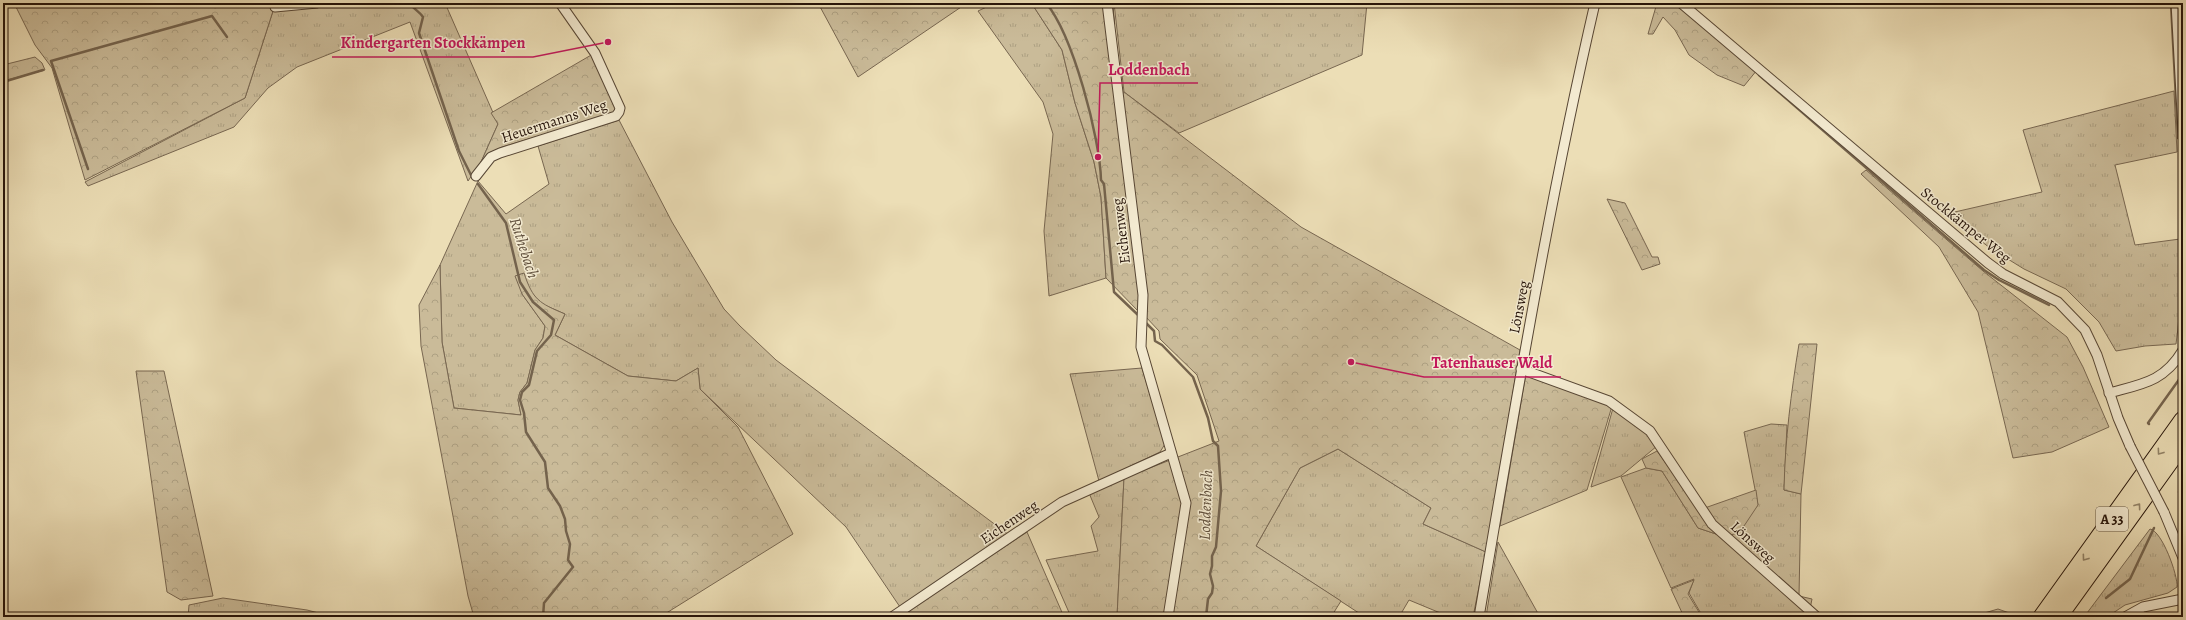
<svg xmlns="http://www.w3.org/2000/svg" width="2186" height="620" font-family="Alegreya,serif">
<defs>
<pattern id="grass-tufts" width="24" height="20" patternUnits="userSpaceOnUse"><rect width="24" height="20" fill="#cabb99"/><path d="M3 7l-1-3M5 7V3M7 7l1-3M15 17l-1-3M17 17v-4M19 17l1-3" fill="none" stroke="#ada082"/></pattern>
<pattern id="forest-crowns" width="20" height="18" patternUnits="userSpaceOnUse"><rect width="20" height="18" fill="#cabb99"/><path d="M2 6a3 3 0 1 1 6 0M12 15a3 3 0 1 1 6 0" fill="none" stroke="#ada082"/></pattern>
</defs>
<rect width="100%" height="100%" fill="#ecdeb6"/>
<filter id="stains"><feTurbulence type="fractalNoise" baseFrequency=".005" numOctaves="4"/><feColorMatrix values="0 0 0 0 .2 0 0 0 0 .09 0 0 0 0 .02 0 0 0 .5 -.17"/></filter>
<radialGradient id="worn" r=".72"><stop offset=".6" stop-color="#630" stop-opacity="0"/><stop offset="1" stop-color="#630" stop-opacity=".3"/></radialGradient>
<g fill="url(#grass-tufts)" stroke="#786751">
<polygon points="364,3 445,3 498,124 481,162 468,181 410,22 297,67 268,88 234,127 88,186 85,182 245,98 273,11"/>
<polygon points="995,3 1028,3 1034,7 1062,50 1075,103 1094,162 1101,197 1106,278 1049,296 1044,231 1053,134 1043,102 978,11"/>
<polygon points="1114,3 1367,3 1362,55 1179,133 1124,92"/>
<path d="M2174,91L2177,152L2115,165L2135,245L2180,239C2181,275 2181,309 2176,344L2145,346L2116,351L2099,322L2066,289L2024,269L1990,248L1946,214L2042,192L2023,130Z"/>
<polygon points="619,120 672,222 724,309 740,326 776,360 1009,535 900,607 846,527 700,389 698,368 676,381 628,376 555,335 565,314 542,304 530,291 522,294 545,326 543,338 535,350 527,383 520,392 518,400 521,415 454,408 442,342 440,265 478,181 506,214 549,184 538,146"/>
<polygon points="1142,368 1165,444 1160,452 1099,481 1070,374"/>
<polygon points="1613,408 1647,433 1657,446 1621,476 1591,487"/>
<polygon points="1771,424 1787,425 1784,490 1801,494 1799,596 1812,599 1810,609 1729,536 1758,505 1744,432"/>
<polygon points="1338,449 1431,508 1423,524 1486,552 1473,617 1450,617 1409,600 1399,617 1365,617 1256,546 1300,468"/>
<polygon points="1646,468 1662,471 1698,528 1725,537 1816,617 1703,617 1689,593 1694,579 1671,588 1621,477"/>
<polygon points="1124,478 1117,617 1071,617 1046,560 1098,551 1091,526 1099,517 1089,493"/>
<path d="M2150,529C2162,531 2178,575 2177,587L2168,593L2125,605L2107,617H2084Z"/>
<polygon points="1498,542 1540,617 1486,617"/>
<polygon points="223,598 307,610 334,617 188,617 189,605"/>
<polygon points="1998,609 2015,615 2013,617 1949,617 1974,616"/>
</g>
<g fill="url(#forest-crowns)" stroke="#786751">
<polygon points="14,3 274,3 273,11 245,98 85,180 52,68 35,45"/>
<polygon points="818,3 967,3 858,77"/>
<polygon points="1028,3 1103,3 1139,294 1138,311 1106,278 1101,197 1094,162 1075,103 1062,50 1034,7"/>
<polygon points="1657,3 1676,3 1757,70 1744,86 1717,75 1689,55 1675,30 1663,17 1653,34 1648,34"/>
<polygon points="593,54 616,107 612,114 502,147 489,153 481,162 498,124 491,113"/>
<polygon points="35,57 42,63 45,70 3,81 3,65"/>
<polygon points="1124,92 1301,227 1520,350 1486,552 1423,524 1431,508 1338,449 1300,468 1256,546 1341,601 1331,617 1117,617 1124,478 1219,441 1197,375 1160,339 1159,331 1145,316 1120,93"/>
<polygon points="1866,170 1983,271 2067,337 2083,367 2109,427 2052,452 2013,458 1978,312 1939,247 1861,174"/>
<polygon points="1607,199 1625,203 1652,257 1658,257 1660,264 1642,270"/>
<path d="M440,265L442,342L454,408L521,415L518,400L520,392L527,383L535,350L543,338L545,326L522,294L515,276L524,273C533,300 539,303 565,314L555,335L628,376L676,381L698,368L700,389L738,427L793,534L660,617H474L468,596L421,346L419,305Z"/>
<path d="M1799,344H1817L1801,494L1784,490C1785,440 1791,393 1799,344Z"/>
<polygon points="136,371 164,371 213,596 181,600 167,592"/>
<polygon points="1526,373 1612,406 1587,490 1500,526"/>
<polygon points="1657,451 1699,510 1756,490 1758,505 1740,532 1725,537 1698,528 1662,471 1646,468 1642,459"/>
<polygon points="1027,532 1064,617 898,617"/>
<polygon points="1694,580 1688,594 1702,617 1684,617 1671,589"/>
</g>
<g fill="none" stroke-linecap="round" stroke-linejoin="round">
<g stroke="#74634d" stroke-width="2.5">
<path d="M410,3C413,9 419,11 423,17L419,33L459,151L472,177"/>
<path d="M1046,3C1073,35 1100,138 1101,180L1104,184L1114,292L1138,315"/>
<polyline points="1112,3 1114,24"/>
<polyline points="2171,3 2178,138"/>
<polyline points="215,7 233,3"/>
<polyline points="1759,75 1984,270 1999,280 2049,305"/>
<polyline points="3,82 43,70"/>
<polyline points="88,169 51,61 212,16 227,37"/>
<polyline points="478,184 506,223 520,282 533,302 554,320 551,335 537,351 529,385 522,392 520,400 524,413 526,432 545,462 548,488 560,506 565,519 566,531 570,544 568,560 573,567 544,603 543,617"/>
<polyline points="1144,321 1154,331 1155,341 1162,345 1193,377 1208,418 1213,441 1218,446 1221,491 1216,547 1212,556 1212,566 1210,574 1213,586 1212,593 1208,599 1206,617"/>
<polyline points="2149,424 2148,423 2183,374"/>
<polyline points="2183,487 2179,492 2183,499"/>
<polyline points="2106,598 2130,579 2154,528"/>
</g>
<g stroke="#574634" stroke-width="11">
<g id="street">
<polyline points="1107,3 1143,295 1141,347 1186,503 1168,617"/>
<polyline points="1681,3 1988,263 2003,274 2058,302 2085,330 2097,355 2118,418 2130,446"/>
<polyline points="2176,3 2183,131"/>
<polyline points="275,7 317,3"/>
<polyline points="476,176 491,157 500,153 616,116 619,112 620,108 595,53 560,3"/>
<polyline points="1521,369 1609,401 1650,431 1712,524 1817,617"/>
<path d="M2109,393C2142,384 2164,382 2183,350"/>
<polyline points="2164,512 2183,558"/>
<polyline points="892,617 1062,502 1171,453"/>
<path d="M1479,617C1514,412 1548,206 1595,3"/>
<polyline points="2125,617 2143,607 2183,599"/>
</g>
</g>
<g stroke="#251309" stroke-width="19">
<g id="highway">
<polyline points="2042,617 2183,420"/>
<polyline points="2058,617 2183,443"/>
</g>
</g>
<use href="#street" stroke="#f3ead0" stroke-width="9"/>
<use href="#highway" stroke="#ecdeb6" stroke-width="17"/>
<g stroke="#574634" stroke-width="11" stroke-linecap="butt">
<polyline id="street-bridge" points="2130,446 2164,512"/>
</g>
<use href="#street-bridge" stroke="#f3ead0" stroke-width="9"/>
</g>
<defs><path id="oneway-chevron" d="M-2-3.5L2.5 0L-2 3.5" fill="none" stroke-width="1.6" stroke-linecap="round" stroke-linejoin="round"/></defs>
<g stroke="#928368">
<use href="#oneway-chevron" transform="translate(2160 452) rotate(126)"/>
<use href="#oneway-chevron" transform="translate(2138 506) rotate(-54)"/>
<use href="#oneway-chevron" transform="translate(2085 558) rotate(126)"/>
</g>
<g text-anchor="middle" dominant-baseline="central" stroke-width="3" stroke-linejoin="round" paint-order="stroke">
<rect fill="#f3ead0" stroke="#635445" stroke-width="1" x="2096" y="507" width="32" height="24" rx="3"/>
<g font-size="14" font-weight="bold" fill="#251309">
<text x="2112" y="519">A 33</text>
</g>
<g font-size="15" fill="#251309" stroke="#f3ead0">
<text transform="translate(554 121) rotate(-18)">Heuermanns Weg</text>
<text transform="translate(1966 225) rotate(39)">Stockkämper Weg</text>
<text transform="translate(1121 231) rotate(-97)">Eichenweg</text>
<text transform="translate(1519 307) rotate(-79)">Lönsweg</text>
<text transform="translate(1009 522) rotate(-34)">Eichenweg</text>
<text transform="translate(1753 542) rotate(42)">Lönsweg</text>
</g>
<g font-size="16" font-style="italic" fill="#604f3c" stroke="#f3ead0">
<text transform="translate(524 248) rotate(72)">Ruthebach</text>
<text transform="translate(1206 505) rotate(-88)">Loddenbach</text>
</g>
</g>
<path fill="none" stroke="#c2185b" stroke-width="1.5" d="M608 42L533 57H332M1098 157L1100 83H1198M1351 362L1424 377H1561"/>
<g fill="#c2185b" stroke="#f3ead0" stroke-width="1.5">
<circle cx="608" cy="42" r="4"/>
<circle cx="1098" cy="157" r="4"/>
<circle cx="1351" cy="362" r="4"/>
</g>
<g font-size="16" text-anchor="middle" font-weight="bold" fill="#c2185b" stroke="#f3ead0" stroke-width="3" stroke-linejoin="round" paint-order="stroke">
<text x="433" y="48">Kindergarten Stockkämpen</text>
<text x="1149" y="75">Loddenbach</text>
<text x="1492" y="368">Tatenhauser Wald</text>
</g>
<rect width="2186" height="620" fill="none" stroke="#ecdeb6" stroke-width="16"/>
<rect x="4" y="4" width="2178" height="612" fill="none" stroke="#251309" stroke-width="2"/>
<rect x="8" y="8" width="2170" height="604" fill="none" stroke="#251309"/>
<rect width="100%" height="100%" filter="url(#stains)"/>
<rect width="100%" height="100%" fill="url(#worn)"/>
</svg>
